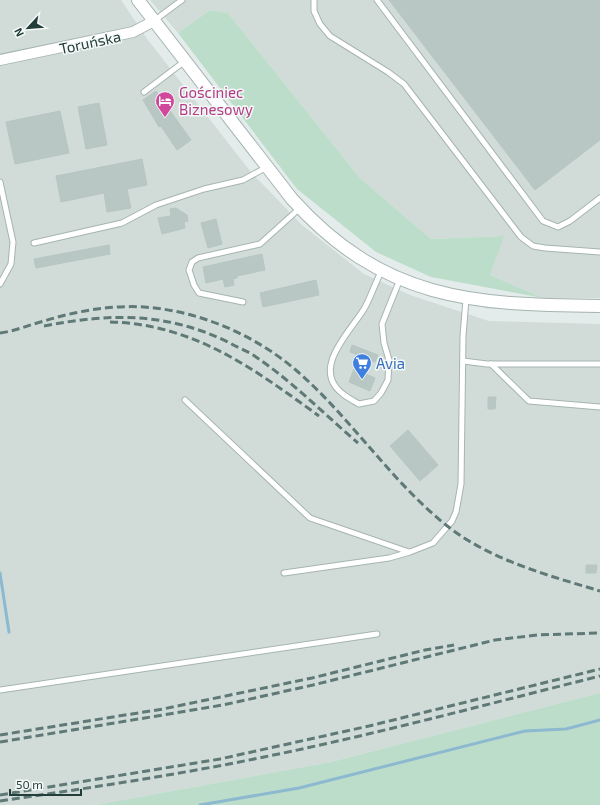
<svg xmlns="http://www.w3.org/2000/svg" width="600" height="805" font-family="'Exo 2',sans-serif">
<rect width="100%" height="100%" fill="#e3ecea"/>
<g fill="#d1dcd9">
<polygon points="0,0 121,0 148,40 250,171 302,225 364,274 410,295 489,321 600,324 600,693 331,762 95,805 0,805"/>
<polygon points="150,0 600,0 600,298 543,298 490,275 503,236 431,239 360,178 228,13 210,10 178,33"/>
</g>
<g fill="#bdddcb">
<polygon points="210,10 228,13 360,178 431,239 504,236 490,275 543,298 431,277 376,252 297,189 178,33"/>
<polygon points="486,307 600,311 600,313 483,308"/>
<polygon points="600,693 600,805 95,805 331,762"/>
</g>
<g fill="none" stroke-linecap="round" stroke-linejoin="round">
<g stroke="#8db9d0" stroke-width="3">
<polyline points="0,573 9,632"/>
<polyline points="200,805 299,788 525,731 566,729 600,720"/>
</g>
</g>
<g fill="#b8c7c4" stroke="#b6c6c2">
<polygon points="389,0 600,0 600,140 535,190"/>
<polygon points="156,91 191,140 177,150 161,126 159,127 143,100"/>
<polygon points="99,103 107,145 86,149 78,107"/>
<polygon points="60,111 69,153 15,164 6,122"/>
<polygon points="142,159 147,185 127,189 131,208 107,212 104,193 61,202 56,176"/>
<polygon points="176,208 187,215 188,221 184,222 185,228 162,234 158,218 171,216 170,209"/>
<polygon points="216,219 222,244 208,248 201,223"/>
<polygon points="109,245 110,254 36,268 34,259"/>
<polygon points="262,254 265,270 237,276 237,278 233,279 234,285 225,287 223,279 206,283 203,267"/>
<polygon points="316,280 319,295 263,307 260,293"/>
<polygon points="352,345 378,355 375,362 350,352"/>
<polygon points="354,369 375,378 370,391 349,382"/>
<polygon points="488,397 496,397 495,409 488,409"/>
<polygon points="408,430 438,465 420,481 390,446"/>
<polygon points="586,565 597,565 596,573 586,573"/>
</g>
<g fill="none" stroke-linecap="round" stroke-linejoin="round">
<g stroke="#a6b4b2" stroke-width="7">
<g id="service">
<polyline points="314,0 314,11 320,24 330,36 388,72 404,84 521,237 533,246 545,248 600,252"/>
<polyline points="377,0 543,221 558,227 570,221 600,198"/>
<polyline points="155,20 182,0"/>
<polyline points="144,92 185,61"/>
<polyline points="0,182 13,242 11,264 0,284"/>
<polyline points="34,243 122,223 156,205 204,189 243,180 267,167"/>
<path d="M382,270C375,283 371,297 364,309C350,332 310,369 343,394C348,398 354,401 359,404L374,401L381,393L388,380L389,360L384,343L382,324L400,279"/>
<polyline points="243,302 199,293 194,285 189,270 192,262 198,258 260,244 300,208"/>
<polyline points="463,361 487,364 600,364"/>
<polyline points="491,364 529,401 600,407"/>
<polyline points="185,400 310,518 409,552"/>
<polyline points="284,573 389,558 410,552 433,543 452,521 456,512 461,484 463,336 466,299"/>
<polyline points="0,690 377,634"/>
</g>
</g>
<g stroke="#a6b4b2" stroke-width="12">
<polyline id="minor" points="0,60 133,32 154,21"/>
</g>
<g stroke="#a6b4b2" stroke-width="14">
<path id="tertiary" d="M138,0L292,199C383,300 472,305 600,306"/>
</g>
<use href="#service" stroke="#fff" stroke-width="5"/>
<use href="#minor" stroke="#fff" stroke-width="10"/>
<use href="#tertiary" stroke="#fff" stroke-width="12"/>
<g stroke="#5e7976" stroke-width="3" stroke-dasharray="8 4" stroke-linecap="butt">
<path d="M110,322C194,324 254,369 319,416"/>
<path d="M44,326C111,313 167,312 230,343C238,348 248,351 256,357C293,382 324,414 358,443"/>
<path d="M0,333C15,331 29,325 44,321C77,311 110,305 144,307C200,311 255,335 297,371C351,418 390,480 446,525C490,560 547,575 600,591"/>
<polyline points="0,735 163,709 312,678 425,650 454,645"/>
<polyline points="0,742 223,705 313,685 495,640 537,635 600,633"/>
<polyline points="0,795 220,759 369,726 600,669"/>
<path d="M0,801C88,788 177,775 264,757C377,734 488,704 600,676"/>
</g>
</g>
<defs>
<g id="hotel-pin" transform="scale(1)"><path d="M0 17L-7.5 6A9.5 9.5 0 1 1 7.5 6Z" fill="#d1479c" stroke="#f4f9f7"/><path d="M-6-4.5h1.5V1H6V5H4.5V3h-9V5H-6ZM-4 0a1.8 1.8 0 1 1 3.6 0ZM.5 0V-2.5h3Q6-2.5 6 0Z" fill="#fff"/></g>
<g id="supermarket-pin" transform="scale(1)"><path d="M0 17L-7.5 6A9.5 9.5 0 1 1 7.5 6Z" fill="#3f7fe0" stroke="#f4f9f7"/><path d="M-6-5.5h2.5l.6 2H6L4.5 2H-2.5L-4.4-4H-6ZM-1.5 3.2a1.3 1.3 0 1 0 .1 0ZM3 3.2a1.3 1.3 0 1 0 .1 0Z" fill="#fff"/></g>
</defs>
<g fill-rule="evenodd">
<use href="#hotel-pin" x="165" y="101"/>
<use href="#supermarket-pin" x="362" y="363"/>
</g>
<g text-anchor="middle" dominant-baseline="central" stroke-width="3" stroke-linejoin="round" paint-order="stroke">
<g font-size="15" fill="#233d3b" stroke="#f4f9f7">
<text transform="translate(90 42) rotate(-12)">Toruńska</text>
</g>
<g font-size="15" fill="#b23c85" stroke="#f4f9f7" text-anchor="start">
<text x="179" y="92">Gościniec<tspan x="179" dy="17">Biznesowy</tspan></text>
</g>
<g font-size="15" fill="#366cbe" stroke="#f4f9f7" text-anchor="start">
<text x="376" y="363">Avia</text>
</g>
</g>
<g transform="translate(28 28) rotate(244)" stroke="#f4f9f7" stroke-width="3" paint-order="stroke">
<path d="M0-3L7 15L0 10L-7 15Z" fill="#233d3b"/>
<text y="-6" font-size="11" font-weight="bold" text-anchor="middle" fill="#233d3b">N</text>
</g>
<path d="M10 789v6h71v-6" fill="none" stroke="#233d3b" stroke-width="2"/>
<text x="16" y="789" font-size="12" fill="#233d3b" stroke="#f4f9f7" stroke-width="3" paint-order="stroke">50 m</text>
</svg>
